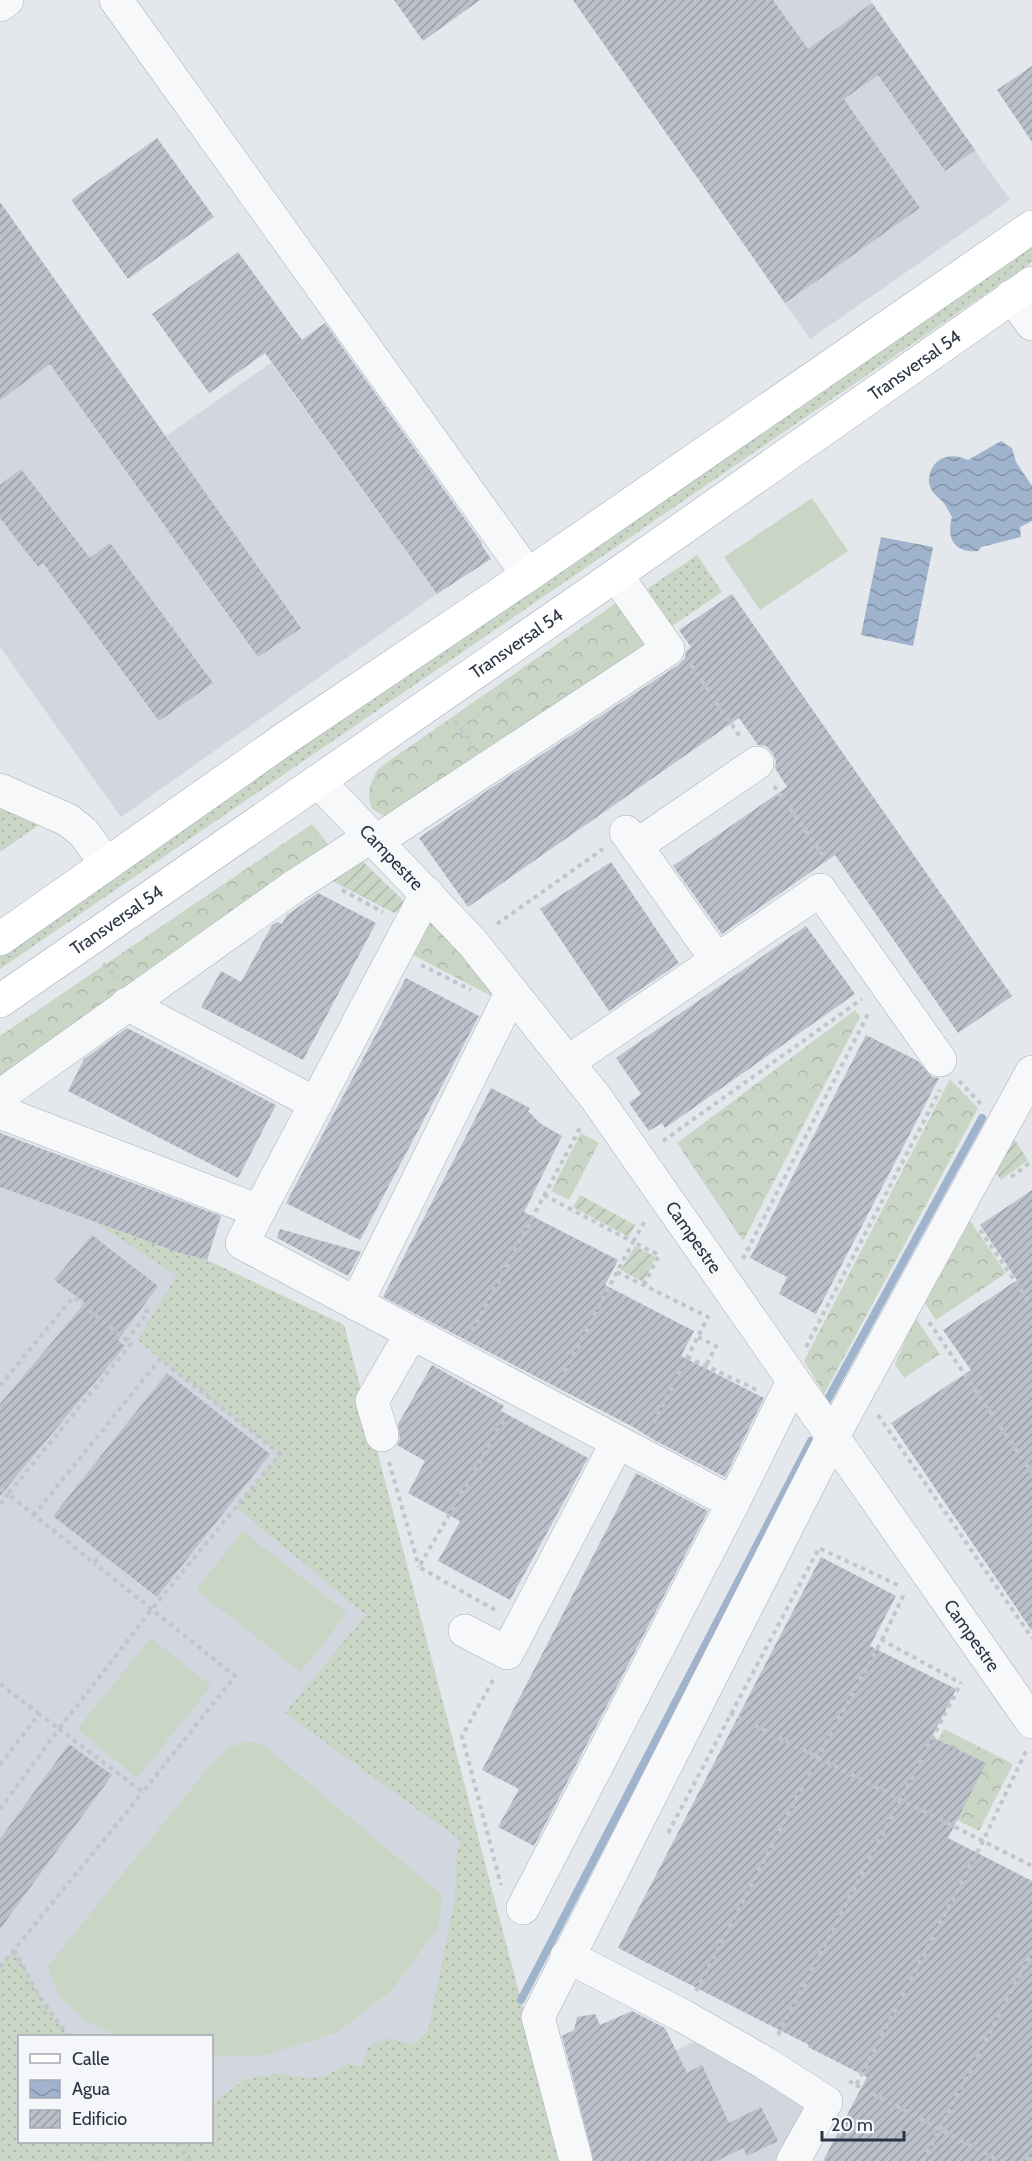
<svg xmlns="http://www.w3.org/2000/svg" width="1032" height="2161" font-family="Cabin,sans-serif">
<defs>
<pattern id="grass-dots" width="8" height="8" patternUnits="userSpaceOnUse" patternTransform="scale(1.5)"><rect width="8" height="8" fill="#c9d6c5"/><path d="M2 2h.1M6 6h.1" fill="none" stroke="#adb8ab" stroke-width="1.8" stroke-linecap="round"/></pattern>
<pattern id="forest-crowns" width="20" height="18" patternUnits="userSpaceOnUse" patternTransform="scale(1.5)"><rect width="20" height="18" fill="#c9d6c5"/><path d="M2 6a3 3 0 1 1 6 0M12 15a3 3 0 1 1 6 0" fill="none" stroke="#adb8ab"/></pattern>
<pattern id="garden-furrows" width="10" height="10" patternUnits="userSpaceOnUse" patternTransform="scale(1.5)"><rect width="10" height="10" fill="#c9d6c5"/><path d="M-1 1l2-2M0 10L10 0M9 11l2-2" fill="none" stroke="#adb8ab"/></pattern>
<pattern id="water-waves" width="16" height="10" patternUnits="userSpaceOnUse" patternTransform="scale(1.5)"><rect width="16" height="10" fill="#9fb4cc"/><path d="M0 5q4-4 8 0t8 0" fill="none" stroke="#8293a7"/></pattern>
<pattern id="building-hatch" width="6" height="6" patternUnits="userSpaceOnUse" patternTransform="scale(1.5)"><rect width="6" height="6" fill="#bbc0ca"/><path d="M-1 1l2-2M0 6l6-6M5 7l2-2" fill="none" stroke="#989da6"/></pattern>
</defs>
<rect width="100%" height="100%" fill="#e4e7ec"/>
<g fill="#d2d6de" fill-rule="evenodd">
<polygon points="573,0 870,0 1010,200 810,339"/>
<polygon points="0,202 166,436 271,363 437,594 121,817 0,647"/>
<path d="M0,1187L180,1253L207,1260L344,1325L563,2161H0ZM20,2036H212V2142H20Z"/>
<polygon points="701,2038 808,2110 777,2161 589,2161 573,2102"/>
</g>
<g fill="url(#grass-dots)">
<polygon points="1032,245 1032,262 0,969 0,955"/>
<polygon points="697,555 722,592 672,626 647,589"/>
<polygon points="0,808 39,825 0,852"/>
<polygon points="95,1222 180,1253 207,1260 344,1325 563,2161 0,2161 0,1967 14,1950 41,1999 68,2036 20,2036 20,2142 212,2142 212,2104 244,2080 277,2073 304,2078 324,2077 348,2063 361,2067 368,2047 389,2038 412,2045 428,2031 455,1899 456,1860 460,1840 285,1713 366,1615 236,1507 280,1454 137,1340 177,1276"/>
</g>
<g fill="url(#forest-crowns)">
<path d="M619,601L654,646L389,819L372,809C366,790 370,784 379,768Z"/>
<polygon points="312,824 331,848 0,1085 0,1036"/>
<polygon points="425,912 500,991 495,998 404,950"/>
<polygon points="855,1010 860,1017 743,1241 677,1143"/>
<polygon points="950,1079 978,1108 824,1394 804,1361"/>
<polygon points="581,1133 599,1143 569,1200 551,1191"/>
<polygon points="970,1221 1006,1273 936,1320 925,1303"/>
<polygon points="915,1317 940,1354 904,1378 895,1364"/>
<polygon points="944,1729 1013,1764 979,1831 909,1796"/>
</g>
<g fill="url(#garden-furrows)">
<polygon points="358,857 408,905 394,913 325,877"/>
<polygon points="1014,1139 1028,1160 1001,1180 996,1173"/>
<polygon points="580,1195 635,1225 629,1237 573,1207"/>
<polygon points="635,1246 656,1257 643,1282 621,1270"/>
</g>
<g fill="#c9d6c5">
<polygon points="812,498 848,551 760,610 724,557"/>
<polygon points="243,1531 347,1613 301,1672 196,1590"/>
<polygon points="151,1638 211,1686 137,1778 77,1729"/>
<polygon points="246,1742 261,1743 442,1895 439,1926 391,1991 336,2033 262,2056 212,2057 212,2036 120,2036 87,2022 61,1998 47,1967 210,1766 228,1748"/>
</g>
<g fill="url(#water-waves)">
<path d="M1001,441L1012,448L1016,462L1032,486V521L1020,527L1021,537L981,547L978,551C954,553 946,538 952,517C949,512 946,505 942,501C937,496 932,493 930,486C928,482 929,478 930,473C936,455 953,453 968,460Z"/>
<polygon points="881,537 933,547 913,646 861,635"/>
</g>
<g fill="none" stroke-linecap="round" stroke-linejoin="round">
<g stroke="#9fb4cc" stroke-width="8">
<polyline points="827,1401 982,1118"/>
<polyline points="521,2000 811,1441"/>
</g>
</g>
<g fill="url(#building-hatch)">
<polygon points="394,0 480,0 423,41"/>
<polygon points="573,0 773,0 808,49 872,3 975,150 945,171 878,75 844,99 920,208 785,303"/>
<polygon points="1032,66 1032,142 997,90"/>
<polygon points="157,138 214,217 128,279 71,200"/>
<polygon points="0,202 301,628 258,657 50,364 0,400"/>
<polygon points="238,252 302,340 325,323 482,543 481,544 491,559 437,594 265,353 209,393 152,314"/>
<polygon points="21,469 90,558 110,543 213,683 159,721 43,563 38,567 0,518 0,485"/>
<polygon points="732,594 1012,996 958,1033 835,855 722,934 673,866 787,787 775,768 776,761 772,752 766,746 758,745 739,718 468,907 419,838 485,792 678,665 685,658 686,651 691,647 679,630"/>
<polygon points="611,862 679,963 609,1011 540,909"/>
<polygon points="318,893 376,923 303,1060 201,1007 221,971 241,982 272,925 277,922 282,924 287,915"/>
<polygon points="806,926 855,994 665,1128 662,1123 649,1131 629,1103 641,1094 616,1058"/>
<polygon points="406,978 479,1016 360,1240 286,1203"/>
<polygon points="127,1028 276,1105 238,1178 68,1091 84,1059"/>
<polygon points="866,1035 918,1061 932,1077 939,1078 816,1314 779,1294 787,1277 750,1258"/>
<polygon points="491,1088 530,1108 528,1111 541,1124 562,1136 524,1212 618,1260 605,1285 694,1331 681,1356 764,1398 725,1477 654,1440 635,1428 383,1297"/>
<polygon points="0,1133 221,1216 207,1260 180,1253 0,1187"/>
<polygon points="1032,1190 1032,1631 891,1423 971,1370 943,1330 1017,1280 980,1225"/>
<polygon points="280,1229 361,1252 348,1276 277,1238"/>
<polygon points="92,1235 158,1286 118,1340 125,1346 0,1496 0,1404 85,1303 54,1280"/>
<polygon points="432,1365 504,1406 501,1411 588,1458 510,1600 438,1561 460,1521 408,1493 425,1461 397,1445 400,1439 398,1424"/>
<polygon points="167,1373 270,1454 157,1597 53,1516"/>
<polygon points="636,1473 708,1511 534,1846 498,1827 519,1789 482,1770"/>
<polygon points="821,1557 896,1596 870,1646 956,1689 932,1737 986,1763 948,1838 1032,1881 1032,2161 823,2161 867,2077 808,2047 809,2045 618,1948"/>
<polygon points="69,1744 112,1775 0,1929 0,1839"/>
<polygon points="632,2011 665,2028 687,2073 702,2065 729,2123 761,2107 778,2141 747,2156 743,2148 717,2161 594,2161 562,2036 574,2030 577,2017 595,2014 600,2025"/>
</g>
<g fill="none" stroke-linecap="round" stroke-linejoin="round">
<g stroke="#a9aeb7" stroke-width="34">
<g id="minor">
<polyline points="116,0 528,575"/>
<polyline points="0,5 7,0"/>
<polyline points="1012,296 1032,324"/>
<path id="s1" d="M318,781L472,942L596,1098L1032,1722"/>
<polyline points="0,790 68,820 84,833 106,864"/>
<polyline points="626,832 717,960"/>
<polyline points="375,842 668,649 616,575"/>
<polyline points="636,846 757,763"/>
<polyline points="427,893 242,1243 733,1503"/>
<polyline points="127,1004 316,1104"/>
<polyline points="568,1062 820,890 940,1060"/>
<polyline points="0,1096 296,885 370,837"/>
<polyline points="0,1112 259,1211"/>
<polyline points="356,1304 512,992"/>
<polyline points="382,1435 372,1401 411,1334"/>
<polyline points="465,1631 507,1653 617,1443"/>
<polyline points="523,1908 733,1503 793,1381"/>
<polyline points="567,1956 683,2016 765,2063 826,2102 793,2161"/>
<polyline points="576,2161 538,2017 833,1436 1032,1072"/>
</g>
</g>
<g stroke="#a3abb8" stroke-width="34">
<g id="major">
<polyline points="0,939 283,740 528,575 1032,227"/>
<path id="s2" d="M0,1001L616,575L1032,283"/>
</g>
</g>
<g stroke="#c2c5cb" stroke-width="4" stroke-dasharray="4.5 4.5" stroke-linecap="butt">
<polyline points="691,665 741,738"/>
<polyline points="455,721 472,744"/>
<polyline points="774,786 827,861"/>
<polyline points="342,890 383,912"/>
<polyline points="497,924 603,849"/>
<polyline points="103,964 118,977"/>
<polyline points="421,965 471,990"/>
<polyline points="959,1081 981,1104"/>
<polyline points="663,1141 862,999"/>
<polyline points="1011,1177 1032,1161"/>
<polyline points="544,1195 633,1242 561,1378"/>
<polyline points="980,1230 1032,1306"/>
<polyline points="743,1259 869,1012"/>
<polyline points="617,1272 708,1317 652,1426"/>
<polyline points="644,1285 659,1255 633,1242 645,1221"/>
<polyline points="929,1322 1032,1473"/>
<polyline points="472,1331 580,1128"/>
<polyline points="698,1337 716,1346 706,1366"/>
<polyline points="126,1341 148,1312 142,1308"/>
<polyline points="806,1347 940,1090"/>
<polyline points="687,1357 757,1390"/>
<polyline points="0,1386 73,1297 131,1344 8,1494 94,1563 102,1554"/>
<polyline points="878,1415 1032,1638"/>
<polyline points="389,1462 419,1567"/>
<polyline points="0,1488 8,1494 0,1505"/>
<polyline points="495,1610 419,1567 506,1416"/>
<polyline points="882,1640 905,1592"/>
<polyline points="493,1680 462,1736 501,1885"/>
<polyline points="0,1684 39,1714"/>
<polyline points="730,1713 1032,1866"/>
<polyline points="0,1765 39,1714 59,1729 152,1609 280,1454 160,1359 34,1515"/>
<polyline points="0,1809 59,1729 143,1792 235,1676 94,1563"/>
<polyline points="668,1833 819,1548 900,1586"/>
<polyline points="14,1950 41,1999 68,2036"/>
<polyline points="0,1967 143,1792"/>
<polyline points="696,1991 818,1757 882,1640 961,1683"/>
<polyline points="778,2035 961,1683"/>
<polyline points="849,2081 856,2085 983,1841 1027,1749"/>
<polyline points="856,2085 1000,2161"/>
<polyline points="179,2142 188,2161"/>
<polyline points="96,2161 102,2142"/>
<polyline points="923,2161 1032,1951"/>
<polyline points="1027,2161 1032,2152"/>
</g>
<use href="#minor" stroke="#f7f8fa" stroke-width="33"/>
<use href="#major" stroke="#fff" stroke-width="33"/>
</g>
<g text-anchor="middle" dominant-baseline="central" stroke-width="5" stroke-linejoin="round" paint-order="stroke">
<g font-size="18" fill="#2b3445" stroke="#f4f6f9">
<text stroke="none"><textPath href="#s2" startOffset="1114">Transversal 54</textPath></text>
<text stroke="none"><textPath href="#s2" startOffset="628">Transversal 54</textPath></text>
<text stroke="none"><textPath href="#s1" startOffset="106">Campestre</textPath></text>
<text stroke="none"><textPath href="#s2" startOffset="142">Transversal 54</textPath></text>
<text stroke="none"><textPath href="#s1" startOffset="592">Campestre</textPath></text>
<text stroke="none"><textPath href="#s1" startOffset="1078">Campestre</textPath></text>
</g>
</g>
<rect x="18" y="2035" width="195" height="108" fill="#f4f6f9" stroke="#a4a8b1" stroke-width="1.5"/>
<rect x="30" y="2054" width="30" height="9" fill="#ffffff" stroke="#a4a8b1" stroke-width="1.5"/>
<text x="72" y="2065" font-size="18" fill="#2b3445">Calle</text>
<rect x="30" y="2080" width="30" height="18" fill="url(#water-waves)" stroke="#a4a8b1" stroke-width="1.5"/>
<text x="72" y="2095" font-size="18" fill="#2b3445">Agua</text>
<rect x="30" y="2110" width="30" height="18" fill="url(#building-hatch)" stroke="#a4a8b1" stroke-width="1.5"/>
<text x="72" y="2125" font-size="18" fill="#2b3445">Edificio</text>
<path d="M822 2131v9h82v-9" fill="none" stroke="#2b3445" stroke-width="3"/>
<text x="831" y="2131" font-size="18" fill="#2b3445" stroke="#f4f6f9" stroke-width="4.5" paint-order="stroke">20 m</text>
</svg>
